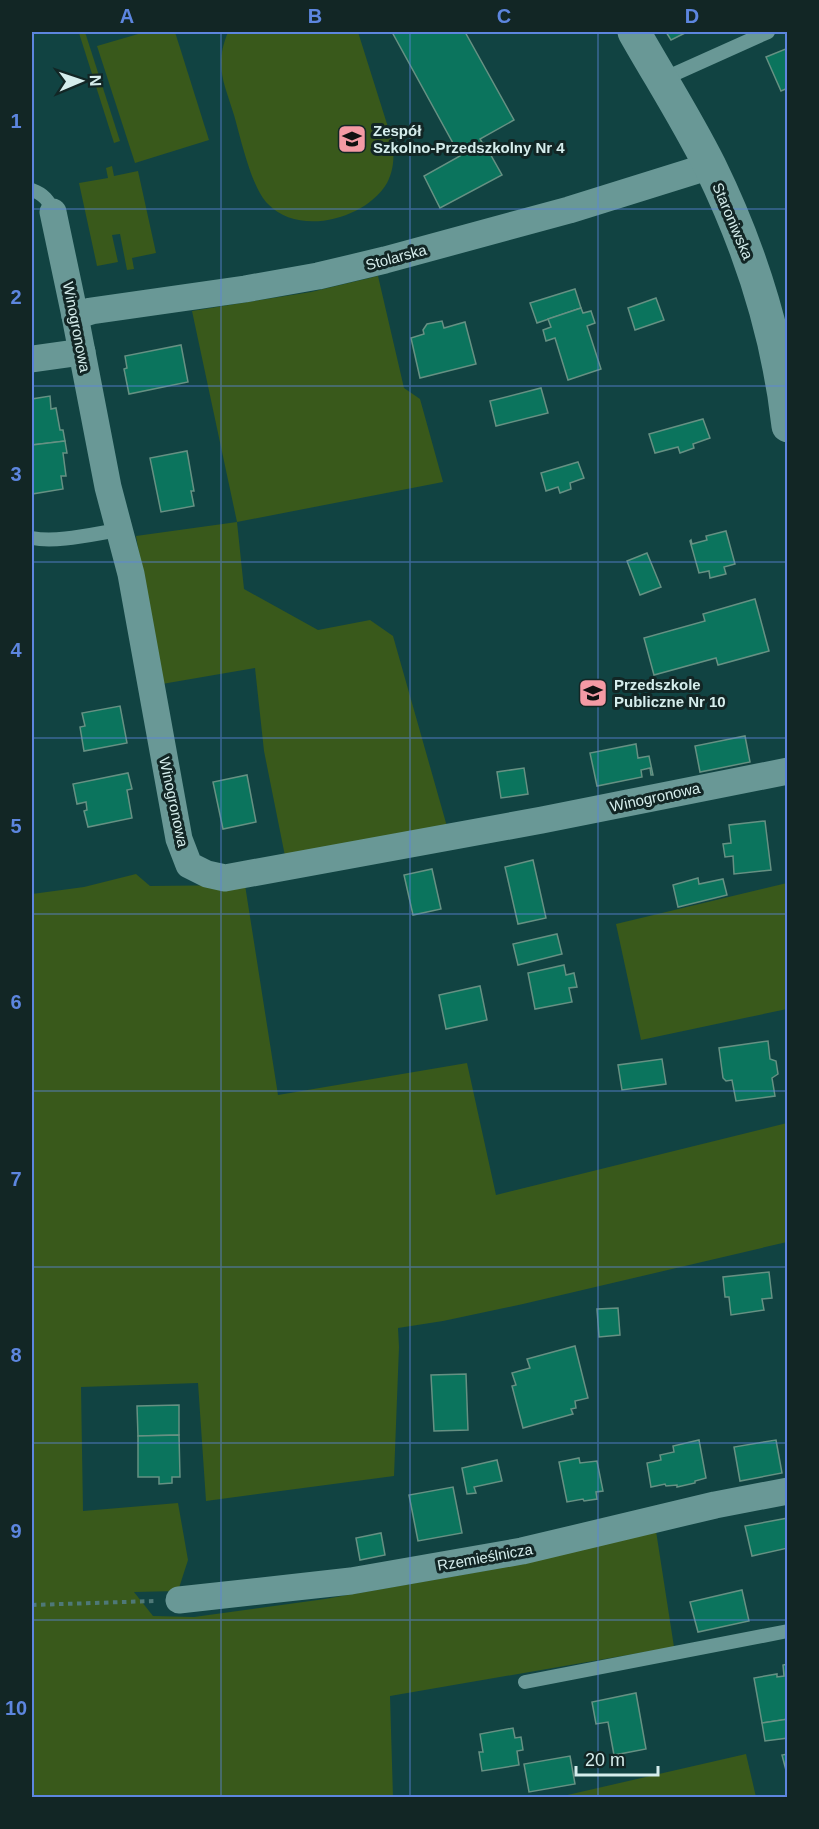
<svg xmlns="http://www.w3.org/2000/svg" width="819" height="1829" font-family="Arial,sans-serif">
<rect width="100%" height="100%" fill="#114342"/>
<g fill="#39591b">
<polygon points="85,32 120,141 114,143 79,33"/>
<polygon points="145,32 175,32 209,140 135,163 97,46"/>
<path d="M228,32H358L393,143C394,157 394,170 387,183C366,219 299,237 268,204C251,187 241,139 234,115C224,82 214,66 228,32Z"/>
<polygon points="112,166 114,176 138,171 156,253 132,258 134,269 127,270 120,234 112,235 118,262 97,266 79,183 108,178 106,168"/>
<polygon points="378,276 404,388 420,399 443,482 237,522 244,589 318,630 370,620 393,636 448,830 286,861 264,751 255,668 162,684 136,536 237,522 192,311 311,292"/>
<polygon points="136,874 150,886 245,885 278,1095 467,1063 496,1195 787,1123 787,1242 523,1304 443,1321 398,1328 399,1347 394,1476 206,1501 198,1383 81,1387 83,1511 178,1503 188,1560 178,1591 134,1592 153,1616 194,1617 325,1599 495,1569 656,1531 674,1647 390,1696 393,1797 32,1797 32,894 84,887"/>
<polygon points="787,883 787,1009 641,1040 616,924"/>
<polygon points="746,1754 756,1797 554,1797 563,1796"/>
</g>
<g fill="#0b745d" stroke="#669183" stroke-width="1.5">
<polygon points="392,32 465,32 514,120 480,139 483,144 484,143 502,175 440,208 424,176 460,156"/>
<polygon points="666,32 687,32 671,40"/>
<polygon points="788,48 788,88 781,91 766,57"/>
<polygon points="575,289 581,308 537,323 530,303"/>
<polygon points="656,298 664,320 635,330 628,308"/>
<polygon points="581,308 583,313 591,311 595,323 587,326 601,369 568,380 555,338 546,341 543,330 551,327 548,319"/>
<polygon points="442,321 444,328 465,322 476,364 420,378 411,338 424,334 423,330 427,324"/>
<polygon points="181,345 188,382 129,394 124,369 127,368 125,356"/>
<polygon points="541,388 548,413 496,426 490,401"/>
<polygon points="50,396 51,409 56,408 60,430 63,430 65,441 32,445 32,399"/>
<polygon points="703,419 710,438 693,444 694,448 680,453 678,447 655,453 649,434"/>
<polygon points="65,441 67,453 63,453 66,476 61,476 63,489 32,494 32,445"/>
<polygon points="187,451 194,491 191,491 194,506 161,512 150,458"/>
<polygon points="578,462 584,478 570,483 571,489 560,493 558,487 546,491 541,473"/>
<polygon points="726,531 735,564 724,567 726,574 710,578 709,571 699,573 690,541 691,540 692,544 707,540 706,536"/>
<polygon points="647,553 661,587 640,595 627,561"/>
<polygon points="755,599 769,651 718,665 716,658 654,675 644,638 705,621 703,614"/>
<polygon points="120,706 127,743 84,751 80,727 85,726 82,713"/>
<polygon points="745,736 750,762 700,772 695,746"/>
<polygon points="636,744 638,758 649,756 653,775 651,775 650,768 641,770 642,777 597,786 590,753"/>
<polygon points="524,768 528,794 501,798 497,772"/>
<polygon points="128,773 132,789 127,790 132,818 88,827 84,811 87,810 86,802 77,804 73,784"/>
<polygon points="247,775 256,822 223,829 213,782"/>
<polygon points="765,821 771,870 734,874 733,856 725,857 723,844 731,843 729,825"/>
<polygon points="533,860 546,918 518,924 505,867"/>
<polygon points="432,869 441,909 413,915 404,875"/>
<polygon points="698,878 699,884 723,879 727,895 678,907 673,885"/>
<polygon points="557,934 562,954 518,965 513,944"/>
<polygon points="564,965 566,975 574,973 577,987 569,988 572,1002 535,1009 528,973"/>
<polygon points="480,986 487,1020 446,1029 439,995"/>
<polygon points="768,1041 770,1059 776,1061 778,1074 772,1078 775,1096 736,1101 732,1080 726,1081 723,1078 719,1048"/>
<polygon points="662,1059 666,1084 622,1090 618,1065"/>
<polygon points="769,1272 772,1298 762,1299 764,1310 731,1315 729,1297 725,1297 723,1277"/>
<polygon points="618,1308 620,1335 599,1337 597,1309"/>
<polygon points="575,1346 588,1398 575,1401 576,1408 571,1409 573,1414 523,1428 512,1386 516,1385 512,1373 530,1368 527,1359"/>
<polygon points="466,1374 468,1430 434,1431 431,1375"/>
<polygon points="179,1405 179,1435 138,1436 137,1406"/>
<polygon points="179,1435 180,1477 172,1477 172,1483 159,1484 159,1477 138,1477 138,1436"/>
<polygon points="699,1440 706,1478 695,1481 695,1483 677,1487 677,1485 666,1486 665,1484 651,1487 647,1463 661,1460 660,1455 674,1452 673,1446"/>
<polygon points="776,1440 782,1473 740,1481 734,1447"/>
<polygon points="579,1458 580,1463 597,1461 603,1491 596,1492 597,1499 584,1501 583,1499 567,1502 559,1462"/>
<polygon points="497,1460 502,1481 474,1487 476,1493 467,1494 462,1468"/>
<polygon points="453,1487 462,1533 418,1541 409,1495"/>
<polygon points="788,1518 788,1548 752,1556 745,1526"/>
<polygon points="381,1533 385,1555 360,1560 356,1538"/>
<polygon points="742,1590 749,1621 698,1632 690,1602"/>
<polygon points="788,1664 788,1719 762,1723 754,1678 777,1674 777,1677 784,1676 783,1665"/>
<polygon points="636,1693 646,1749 614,1755 608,1722 596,1724 592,1702"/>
<polygon points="788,1719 788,1738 765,1741 762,1723"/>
<polygon points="513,1728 515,1738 521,1737 523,1750 517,1751 519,1765 482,1771 479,1752 483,1752 480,1734"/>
<polygon points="788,1754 788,1778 782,1755"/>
<polygon points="570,1756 575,1784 529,1792 524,1764"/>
</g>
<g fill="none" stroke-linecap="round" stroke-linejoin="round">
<polyline stroke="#4e7877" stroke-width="4" stroke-dasharray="4.5 4.5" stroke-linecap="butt" points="32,1605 154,1601"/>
<g stroke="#699896" stroke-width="14">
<polyline points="661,80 768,32"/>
<path d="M32,190C43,194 49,200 53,212"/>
<path d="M32,538C57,543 93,534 119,530"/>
<polyline points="525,1682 788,1631"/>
</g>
<g stroke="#699896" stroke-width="27">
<polyline points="53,212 75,316 108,487 131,574 179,839 189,865 207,874 225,878 542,820 788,771"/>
<polyline points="75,316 91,311 245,289 318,276 385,260 569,210 710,166"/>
<polyline points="32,359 82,352"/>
<polyline points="179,1600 351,1581 522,1551 715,1505 788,1491"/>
</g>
<path stroke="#699896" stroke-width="33" d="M634,32C659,76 687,120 710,166C750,248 778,335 788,426"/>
</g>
<path fill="none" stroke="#5d86df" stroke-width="1.5" stroke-opacity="0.55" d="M221,32V1798M410,32V1798M598,32V1798M32,209H788M32,386H788M32,562H788M32,738H788M32,914H788M32,1091H788M32,1267H788M32,1443H788M32,1620H788"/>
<defs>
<g id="school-square" transform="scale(1.5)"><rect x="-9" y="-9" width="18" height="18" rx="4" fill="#f49aa4" stroke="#122625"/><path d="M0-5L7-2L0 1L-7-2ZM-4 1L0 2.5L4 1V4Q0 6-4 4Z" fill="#111"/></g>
</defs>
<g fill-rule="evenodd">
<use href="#school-square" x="352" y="139"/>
<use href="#school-square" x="593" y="693"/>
</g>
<g text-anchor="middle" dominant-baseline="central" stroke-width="6" stroke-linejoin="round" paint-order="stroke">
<g font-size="15" font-weight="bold" fill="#d5edec" stroke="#122625" text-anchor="start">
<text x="373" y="130">Zespół<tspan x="373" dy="17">Szkolno-Przedszkolny Nr 4</tspan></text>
<text x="614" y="684">Przedszkole<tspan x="614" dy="17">Publiczne Nr 10</tspan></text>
</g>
<g font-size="15" fill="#d5edec" stroke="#122625">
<text transform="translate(733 221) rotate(67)">Staroniwska</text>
<text transform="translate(396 257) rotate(-15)">Stolarska</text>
<text transform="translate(77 327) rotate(79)">Winogronowa</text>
<text transform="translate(655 797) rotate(-12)">Winogronowa</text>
<text transform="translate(174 802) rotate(78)">Winogronowa</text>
<text transform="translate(485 1557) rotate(-10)">Rzemieślnicza</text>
</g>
</g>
<rect width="819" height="1829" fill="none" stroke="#122625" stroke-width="66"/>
<g transform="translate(81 81) rotate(88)" stroke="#122625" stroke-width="4.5" paint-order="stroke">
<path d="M0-4.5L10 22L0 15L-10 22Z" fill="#d5edec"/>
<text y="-9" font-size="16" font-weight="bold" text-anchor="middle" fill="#d5edec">N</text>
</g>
<path d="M576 1766v9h82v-9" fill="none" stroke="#d5edec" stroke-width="3"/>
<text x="585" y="1766" font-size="18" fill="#d5edec" stroke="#122625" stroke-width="4.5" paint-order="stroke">20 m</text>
<rect x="33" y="33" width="753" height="1763" fill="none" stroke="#5d86df" stroke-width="2"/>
<g font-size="20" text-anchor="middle" font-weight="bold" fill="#5d86df">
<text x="127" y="23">A</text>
<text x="315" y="23">B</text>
<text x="504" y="23">C</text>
<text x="692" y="23">D</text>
<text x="16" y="128">1</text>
<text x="16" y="304">2</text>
<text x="16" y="481">3</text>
<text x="16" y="657">4</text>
<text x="16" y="833">5</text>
<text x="16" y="1009">6</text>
<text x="16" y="1186">7</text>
<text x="16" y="1362">8</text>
<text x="16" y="1538">9</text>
<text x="16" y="1715">10</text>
</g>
</svg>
